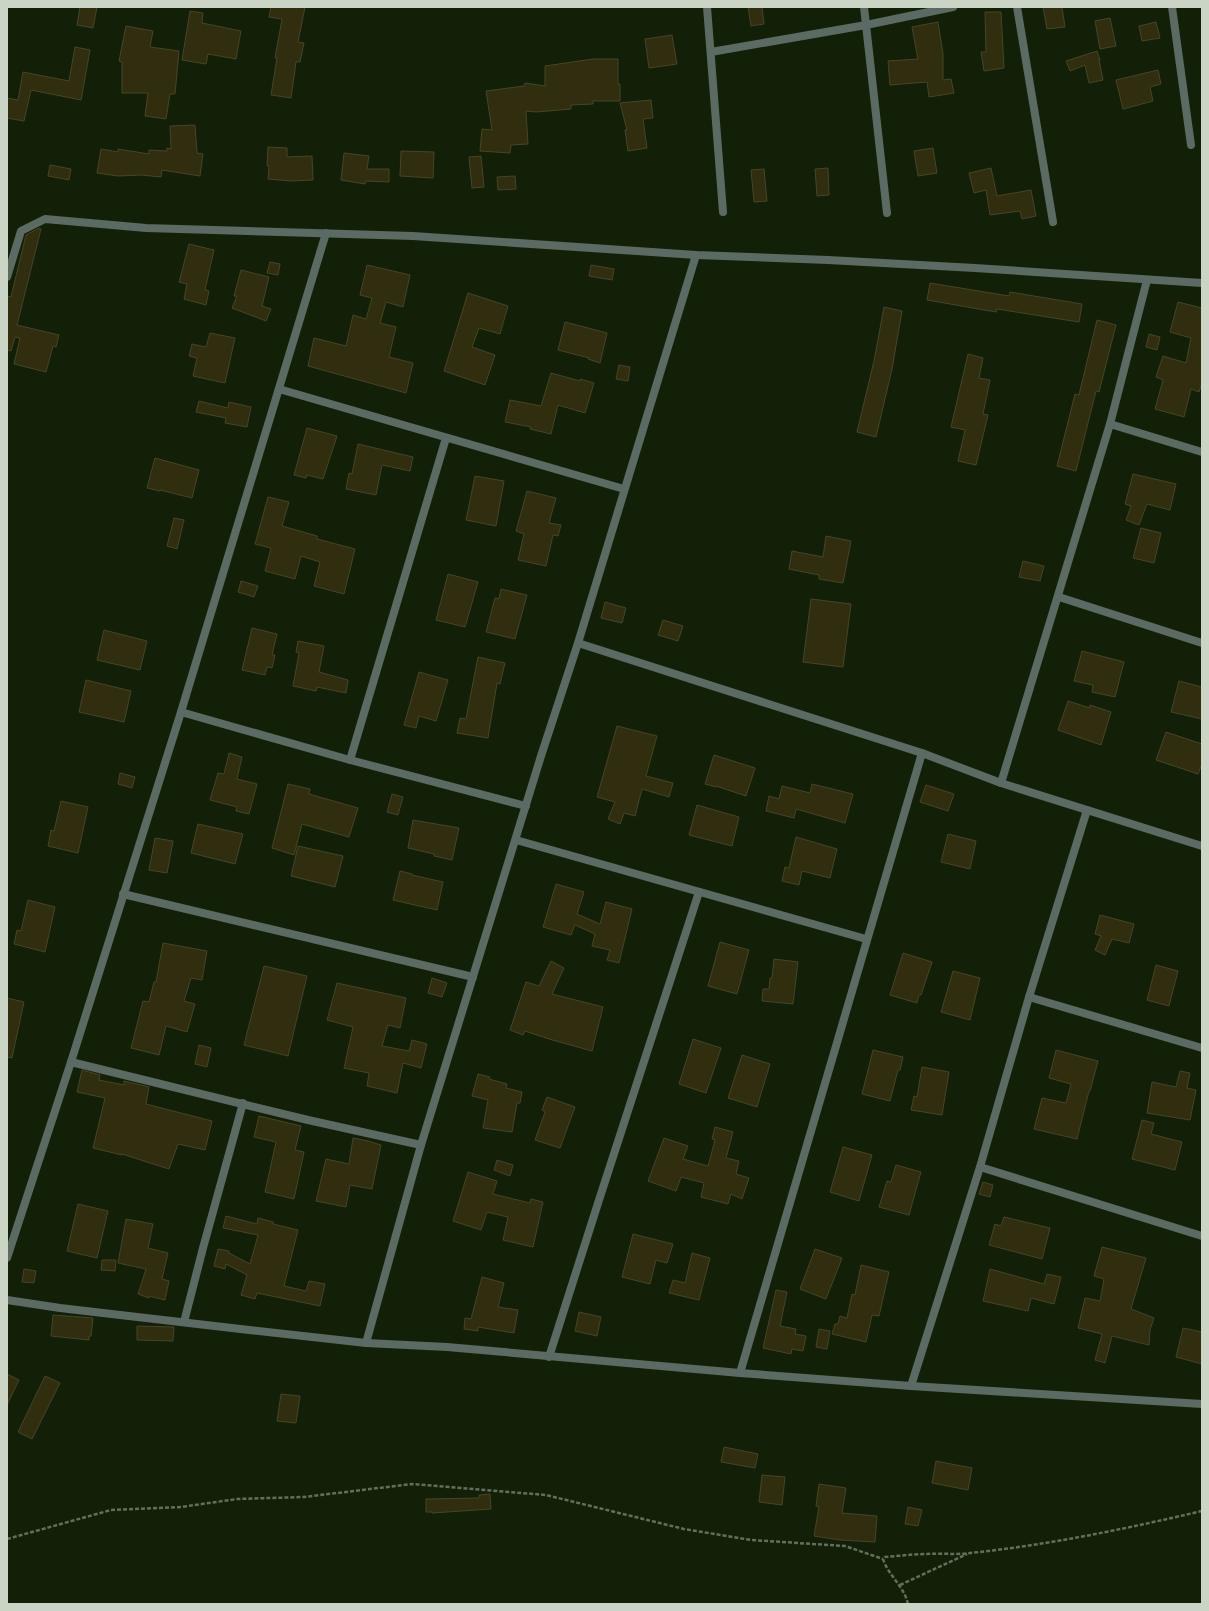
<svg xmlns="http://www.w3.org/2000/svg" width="1209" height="1611" font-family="'Nunito Sans',sans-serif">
<rect width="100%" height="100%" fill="#122008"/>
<g fill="#312e10" stroke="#474526">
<polygon points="80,7 97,7 93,28 77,25"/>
<polygon points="271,7 305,7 298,42 304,43 300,62 296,62 291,98 271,95 277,58 275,58 282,19 269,17"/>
<polygon points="748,7 762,7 764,24 751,26"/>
<polygon points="1043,7 1062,7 1065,27 1047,29"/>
<polygon points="190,11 203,13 202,23 241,31 236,59 208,54 206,64 182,60"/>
<polygon points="985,12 1001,12 1004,68 984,71 981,52 986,52"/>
<polygon points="1110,18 1116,46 1100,49 1095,21"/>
<polygon points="938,22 943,54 943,80 951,79 954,93 929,97 927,82 890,85 888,61 918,59 912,27"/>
<polygon points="1156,22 1160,38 1142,41 1139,26"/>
<polygon points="126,26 153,31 150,47 179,51 175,94 170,94 166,119 145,116 148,93 122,93 122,62 119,61"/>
<polygon points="672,35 677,64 649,68 645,39"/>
<polygon points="75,47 90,50 81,100 31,90 24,121 7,118 7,98 18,100 23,72 69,81"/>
<polygon points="1097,51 1100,60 1099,60 1103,80 1089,83 1085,65 1070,71 1066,61"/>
<polygon points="593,59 618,59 618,84 620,84 620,101 593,101 593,104 571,105 571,109 536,112 526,111 528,144 511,145 510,153 480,151 482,129 492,130 486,91 524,86 525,83 545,86 545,66"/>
<polygon points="1158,70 1161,84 1150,87 1153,101 1123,109 1116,80"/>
<polygon points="651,100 653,118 643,119 647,148 628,151 625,130 627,130 620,103"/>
<polygon points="195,125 197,153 203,154 200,176 162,170 161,177 141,175 118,176 97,173 101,149 118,152 118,149 149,154 149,150 167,151 167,148 171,149 170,126"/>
<polygon points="268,147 287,148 287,157 312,156 313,180 291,181 268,179 269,166 267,166"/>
<polygon points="933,148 937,173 918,176 914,151"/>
<polygon points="401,151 434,152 433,178 400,176"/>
<polygon points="344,153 369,156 367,169 389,169 389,182 366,181 365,184 341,180"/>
<polygon points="481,156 484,187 472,188 469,157"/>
<polygon points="50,165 71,169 69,180 48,176"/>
<polygon points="828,168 829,195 817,196 815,169"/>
<polygon points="991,168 997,196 1031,190 1036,216 1022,219 1020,211 990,215 986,190 974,193 969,173"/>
<polygon points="764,169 767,201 754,202 751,170"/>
<polygon points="515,176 516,189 498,190 497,177"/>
<polygon points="39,228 41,229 17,325 59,335 56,347 53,346 46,372 14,364 20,338 15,337 11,351 7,350 7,296 11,297 26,235"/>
<polygon points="189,244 214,250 205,290 209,291 206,305 184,299 187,284 179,282"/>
<polygon points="270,262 280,264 278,275 267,273"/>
<polygon points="367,265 410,275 403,307 386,302 380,323 396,327 389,357 413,363 406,393 308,366 314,338 346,346 353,315 366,319 372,298 360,295"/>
<polygon points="591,265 614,269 612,280 589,276"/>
<polygon points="241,270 269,277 262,306 271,309 266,321 232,308 237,296 234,296"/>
<polygon points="930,283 1009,296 1010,292 1082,304 1079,322 997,309 996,312 927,300"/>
<polygon points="468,293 508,306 500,334 479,328 472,347 495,355 485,385 444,371"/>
<polygon points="1178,302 1202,308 1202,383 1199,392 1191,389 1184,417 1155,409 1163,380 1156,377 1163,356 1186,363 1191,338 1170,332"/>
<polygon points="884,307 902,311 892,369 876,437 857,432 874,361"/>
<polygon points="1097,320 1116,325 1099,392 1096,391 1076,471 1057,466 1075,394 1079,395"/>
<polygon points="565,322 607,333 600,363 588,359 589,358 558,350"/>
<polygon points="210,333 235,338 225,383 193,376 197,358 189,356 192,344 206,347"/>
<polygon points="1149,334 1160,337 1157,350 1146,347"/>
<polygon points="968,354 983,358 979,378 990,380 983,414 988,415 976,465 958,461 965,430 951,427"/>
<polygon points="619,365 630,367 628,381 616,379"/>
<polygon points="551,373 580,381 580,379 594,383 585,413 558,405 551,434 530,429 531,427 505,422 510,400 541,406"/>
<polygon points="199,401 228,408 229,402 251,407 247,427 225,423 226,418 196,412"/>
<polygon points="307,428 337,436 323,479 307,475 306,478 294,475"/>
<polygon points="358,444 413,457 410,471 382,465 376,495 346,489 349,473 352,474"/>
<polygon points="155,458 199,470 192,498 160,490 160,491 147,488"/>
<polygon points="1133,474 1176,484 1170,510 1147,504 1139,525 1126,520 1131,506 1125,504"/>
<polygon points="475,476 504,481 496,526 466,520"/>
<polygon points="527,491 556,498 549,523 561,525 558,536 553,535 546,566 518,560 524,534 516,531"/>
<polygon points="268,497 289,502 282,526 317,536 317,539 355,549 344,594 314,586 320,562 301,556 295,579 265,571 271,548 255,544"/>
<polygon points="174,518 184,520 177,549 167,546"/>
<polygon points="1141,528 1161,533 1154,563 1133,558"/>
<polygon points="826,536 851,541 843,583 819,579 819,575 789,569 792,551 823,557"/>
<polygon points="1023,561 1044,566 1040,581 1019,577"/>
<polygon points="448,574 478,582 465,627 436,620"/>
<polygon points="241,581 258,586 254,597 238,592"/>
<polygon points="501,589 527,595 515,639 486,632 495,598 499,599"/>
<polygon points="811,599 851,604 843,667 803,662"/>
<polygon points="605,602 626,608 622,623 601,618"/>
<polygon points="663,620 683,626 678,641 658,635"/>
<polygon points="252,628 277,634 272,655 275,655 272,668 267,667 265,675 242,670"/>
<polygon points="104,630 147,641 140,670 97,660"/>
<polygon points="298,641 324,646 319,672 348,680 346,693 317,687 316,691 293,686 299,653 296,652"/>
<polygon points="1082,651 1124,662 1115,697 1092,692 1093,685 1074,681"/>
<polygon points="478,657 505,663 500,684 497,683 488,738 457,733 460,718 466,719"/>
<polygon points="419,672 448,680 436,721 419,716 416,728 404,725"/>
<polygon points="86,680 131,691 124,722 79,712"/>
<polygon points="1179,681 1202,687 1202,719 1171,712"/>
<polygon points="1068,701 1090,708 1090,705 1111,712 1101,745 1058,730"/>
<polygon points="617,726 657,736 646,776 673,783 669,797 642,789 635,816 624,813 620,824 608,819 615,802 597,797"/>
<polygon points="1166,732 1202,744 1202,764 1198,774 1156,760"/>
<polygon points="229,753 242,757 237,779 257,784 249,814 236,811 237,807 210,800 218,773 224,774"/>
<polygon points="714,755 755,768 746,796 716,786 716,787 705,784"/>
<polygon points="120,773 135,777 132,788 118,784"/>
<polygon points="288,784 310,789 309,794 358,808 349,837 302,824 294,855 272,848"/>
<polygon points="812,784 853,794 845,823 796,809 794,818 766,811 769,796 779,799 782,786 810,793"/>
<polygon points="926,785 954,794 948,811 920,802"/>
<polygon points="392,794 403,797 398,815 387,812"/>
<polygon points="61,801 88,807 78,853 48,846 51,830 54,831"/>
<polygon points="697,805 739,817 732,846 689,835"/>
<polygon points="413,820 459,828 452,860 434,856 434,854 408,848"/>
<polygon points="198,824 243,834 235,864 191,853"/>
<polygon points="948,834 976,841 970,869 941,862"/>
<polygon points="796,837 837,849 830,878 802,871 799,885 782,881 785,867 789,868"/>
<polygon points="155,838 173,841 167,873 149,870"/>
<polygon points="298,846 343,856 335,887 291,876"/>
<polygon points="400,871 412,874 412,875 443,882 437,910 393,900"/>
<polygon points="556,884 584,892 577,914 600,924 606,902 632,909 619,963 607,960 610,950 592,946 595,934 575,925 571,935 543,927"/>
<polygon points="28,900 55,907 45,952 14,944 17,930 21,931"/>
<polygon points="1100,915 1134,924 1129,943 1112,939 1105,955 1095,950 1101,936 1095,934"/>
<polygon points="720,942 749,950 737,994 708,986"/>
<polygon points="163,943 207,951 202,980 191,978 184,1001 195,1004 187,1032 166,1026 159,1055 131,1048 143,1001 149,1002 154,982 156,982"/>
<polygon points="903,953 932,962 921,995 919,995 917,1003 890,995"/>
<polygon points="774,959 798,962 793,1004 762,1001 763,989 769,989 770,978 772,978"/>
<polygon points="551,961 564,968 552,994 603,1007 592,1051 549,1039 525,1031 523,1035 510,1030 526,982 539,986"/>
<polygon points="1156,965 1178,971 1169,1006 1147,1000"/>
<polygon points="264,966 307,976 288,1056 244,1045"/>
<polygon points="953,971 980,978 970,1020 941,1012"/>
<polygon points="432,978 447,983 442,997 428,993"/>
<polygon points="337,983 406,998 400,1028 388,1025 382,1046 409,1051 412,1040 427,1044 421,1068 403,1063 397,1093 367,1086 369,1073 344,1068 353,1027 327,1020"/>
<polygon points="7,998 24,1002 12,1058 7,1057"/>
<polygon points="693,1039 721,1048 706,1093 679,1084"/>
<polygon points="199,1045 211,1048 207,1067 195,1064"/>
<polygon points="873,1050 903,1057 900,1070 898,1070 890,1101 862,1094"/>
<polygon points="1056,1050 1098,1061 1090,1091 1089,1091 1077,1139 1034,1129 1042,1098 1066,1103 1071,1084 1049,1078"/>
<polygon points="742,1055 770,1064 757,1107 728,1098"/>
<polygon points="922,1067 949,1072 942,1115 911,1110 914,1096 917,1097"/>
<polygon points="82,1070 100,1075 99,1080 124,1085 124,1081 149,1087 146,1104 212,1121 205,1150 178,1144 169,1169 122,1154 122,1155 93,1148 105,1098 77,1092"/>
<polygon points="1180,1071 1190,1073 1187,1088 1196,1090 1190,1120 1147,1113 1152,1082 1176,1087"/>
<polygon points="478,1074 490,1077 489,1079 507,1084 506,1088 522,1092 520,1103 517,1103 512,1132 483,1128 488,1100 472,1096"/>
<polygon points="547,1097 575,1107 560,1148 535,1140 545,1112 542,1110"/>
<polygon points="259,1116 301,1126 295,1150 304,1152 294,1199 265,1192 276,1142 254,1137"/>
<polygon points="1142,1120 1154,1123 1151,1134 1182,1142 1175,1170 1132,1159"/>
<polygon points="715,1127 733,1132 726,1158 739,1161 736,1174 749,1178 742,1199 731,1194 728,1204 701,1197 704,1183 681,1177 676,1191 648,1181 664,1138 688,1146 683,1159 708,1166 715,1140 712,1139"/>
<polygon points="353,1138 368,1141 381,1145 372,1189 350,1185 346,1207 316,1201 326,1159 349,1164"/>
<polygon points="843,1147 872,1155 859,1201 830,1192"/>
<polygon points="497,1160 513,1165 510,1176 494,1170"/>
<polygon points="896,1165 921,1172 909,1215 879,1207 887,1181 891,1182"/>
<polygon points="468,1172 497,1181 493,1194 530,1203 531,1199 543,1202 533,1247 503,1240 508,1217 487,1212 481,1230 453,1221"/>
<polygon points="983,1182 993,1185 990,1197 979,1194"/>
<polygon points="78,1204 108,1211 97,1258 67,1251"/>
<polygon points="226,1216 257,1224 258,1218 273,1222 273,1224 298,1230 284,1286 306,1291 309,1281 325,1284 320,1306 257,1293 255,1299 241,1295 247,1275 226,1264 225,1269 214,1266 218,1249 229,1251 229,1253 250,1264 258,1235 223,1228"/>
<polygon points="1004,1217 1050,1228 1042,1259 989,1245 995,1224 1001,1226"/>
<polygon points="126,1219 153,1224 148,1248 168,1253 162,1279 169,1281 165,1300 149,1296 149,1298 138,1294 146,1269 118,1263"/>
<polygon points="633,1234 673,1244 667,1263 656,1260 650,1284 622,1277"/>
<polygon points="1102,1247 1146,1258 1131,1309 1154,1318 1150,1330 1149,1345 1112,1336 1105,1363 1095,1360 1102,1334 1078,1328 1085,1298 1100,1301 1104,1279 1094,1276"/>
<polygon points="815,1249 842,1258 826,1299 800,1289"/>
<polygon points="692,1253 710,1258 699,1300 669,1293 673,1280 685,1283"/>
<polygon points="102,1260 116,1260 115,1271 101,1270"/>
<polygon points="861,1265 889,1272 879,1316 872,1315 866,1342 832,1334 835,1324 838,1324 840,1316 847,1318 852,1294 855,1295"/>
<polygon points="24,1269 36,1271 34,1283 22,1282"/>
<polygon points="990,1269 1044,1284 1047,1274 1061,1277 1054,1304 1031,1298 1028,1311 983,1301"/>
<polygon points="482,1277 504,1283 498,1307 518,1310 514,1333 478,1327 478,1331 464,1329 465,1318 471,1319"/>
<polygon points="776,1290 787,1292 780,1326 796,1329 795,1334 806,1336 803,1351 792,1349 791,1354 763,1348"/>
<polygon points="579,1312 601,1317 597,1336 575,1331"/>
<polygon points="53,1315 93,1318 91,1336 89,1336 89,1340 51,1336"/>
<polygon points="137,1326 174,1327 173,1341 137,1340"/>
<polygon points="1183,1328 1202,1332 1202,1364 1176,1357"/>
<polygon points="819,1329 830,1331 827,1349 816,1347"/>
<polygon points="7,1374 19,1380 7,1405"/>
<polygon points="45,1376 60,1383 32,1439 18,1432"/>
<polygon points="281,1394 300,1396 296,1423 277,1421"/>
<polygon points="724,1447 758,1454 755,1468 721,1462"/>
<polygon points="936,1461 972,1468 968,1490 932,1483"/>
<polygon points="762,1475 785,1477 782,1505 759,1502"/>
<polygon points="819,1484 846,1488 842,1513 877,1516 875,1542 840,1540 814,1536 819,1507 816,1506"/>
<polygon points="490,1494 491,1509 432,1513 432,1512 426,1512 426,1499 479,1498 479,1495"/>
<polygon points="908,1507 922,1510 918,1526 905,1524"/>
</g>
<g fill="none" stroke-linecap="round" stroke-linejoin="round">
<g stroke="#636f5b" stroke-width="2.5" stroke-dasharray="4 2" stroke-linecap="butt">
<polyline points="7,1539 111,1510 181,1507 237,1499 304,1497 412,1484 546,1495 684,1529 751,1540 845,1546 883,1559"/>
<polyline points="900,1585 967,1554"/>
<path d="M908,1604C904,1586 888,1575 883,1559L885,1557C899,1556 913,1554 927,1554C941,1553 956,1555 970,1553C1048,1545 1125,1529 1202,1511"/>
</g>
<g stroke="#5b6a63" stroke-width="8">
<polyline points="707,7 723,212"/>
<polyline points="864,7 887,213"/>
<polyline points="1017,7 1053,222"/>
<polyline points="1172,7 1191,145"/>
<polyline points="711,52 866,25 953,7"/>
<polyline points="7,277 21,231 45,219 146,228 413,236 696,255 828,260 975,268 1202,283"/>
<polyline points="279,389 624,489"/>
<polyline points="1110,424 1202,452"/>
<polyline points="1059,597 1202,643"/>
<polyline points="578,643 922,753 1001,783 1202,846"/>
<polyline points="181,712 350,760 526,806"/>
<polyline points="350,760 446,438"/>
<polyline points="1001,783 1110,424 1147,280"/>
<polyline points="516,840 866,939"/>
<polyline points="123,894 473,977"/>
<polyline points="1029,997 1202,1048"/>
<polyline points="71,1062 308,1120 421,1145"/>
<polyline points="980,1167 1202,1236"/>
<polyline points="7,1258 71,1062 181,712 326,233"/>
<polyline points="7,1300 60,1308 249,1330 366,1343 447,1347 740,1373 911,1386 1202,1404"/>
<polyline points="184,1322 203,1248 243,1103"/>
<polyline points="366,1343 421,1145 541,756 578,643 696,255"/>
<polyline points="549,1357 599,1200 699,892"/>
<polyline points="740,1373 922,753"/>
<polyline points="911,1386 980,1167 1029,997 1087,810"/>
</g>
</g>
<rect width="1209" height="1611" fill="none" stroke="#cbd5c6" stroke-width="16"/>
</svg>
